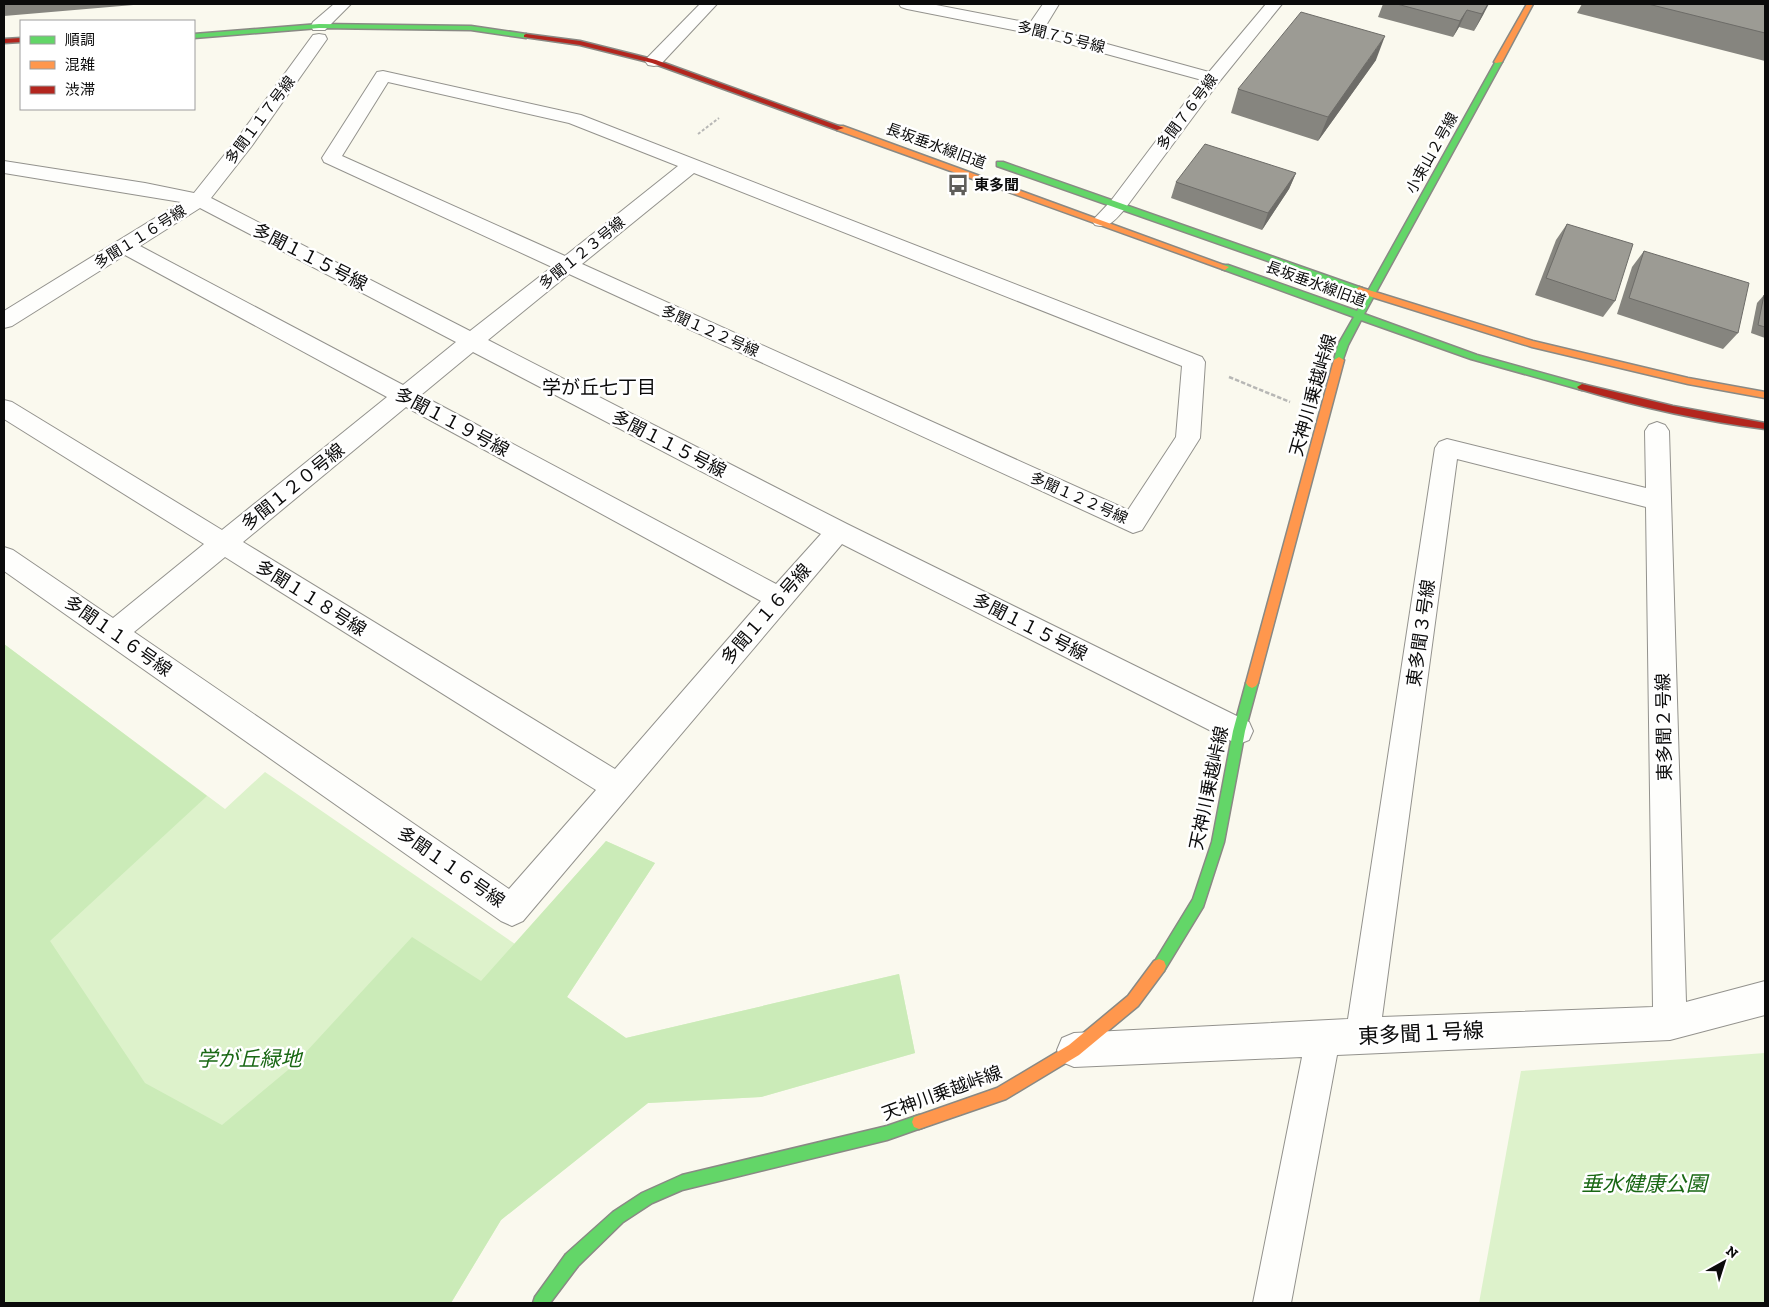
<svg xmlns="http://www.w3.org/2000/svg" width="1769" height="1307" font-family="'Zilla Slab','Noto Sans JP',serif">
<rect width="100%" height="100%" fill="#faf9ee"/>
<g fill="#ddf2cb">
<polygon points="4,644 225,809 265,772 515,944 606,841 655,863 567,997 626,1038 899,974 915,1053 761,1097 648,1103 501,1220 451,1303 4,1303"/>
<polygon points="1765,1053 1765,1303 1479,1303 1521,1071"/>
</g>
<polygon fill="#cbebb8" points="4,644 207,796 50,941 145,1083 222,1125 294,1065 412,937 481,981 606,841 655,863 567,997 626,1038 899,974 915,1053 761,1097 648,1103 501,1220 451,1303 4,1303"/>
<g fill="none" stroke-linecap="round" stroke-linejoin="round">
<g stroke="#93928d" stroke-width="2">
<g id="street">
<polygon points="334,4 351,4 325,30 313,30 311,26 313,22"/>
<polygon points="700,4 717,4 660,65 654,66 648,65 645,61 648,57"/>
<path d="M899,4H931L1030,23L1043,4H1059L1045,27L1209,72L1266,4H1282L1219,82L1124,210C1115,220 1109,229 1095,225L1092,221L1110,202L1202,80L1033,34L907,9L901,7Z"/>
<path d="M319,34L325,35L327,39L251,147L211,198L470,331L552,267L324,162L322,158L377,72L383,71L581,115L1202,357L1205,362L1200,438L1142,530L1133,533L569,274L488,340L847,524L1249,722L1253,731L1249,740L1239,744L1229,740L842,544L523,921L512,926L501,921L4,571V547L13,550L113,618L204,544L4,419V400L12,402L222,530L387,397L125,255L12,326L4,328V311L181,202L4,173V161L145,183L194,193L237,139L313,35ZM388,82L569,123L678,166L565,256L342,156ZM694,173L1182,366L1176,437L1128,510L582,264ZM200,208L456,342L403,385L140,246ZM473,352L821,534L776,584L421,395ZM406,407L761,601L615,769L243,542ZM225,557L596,790L509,889L134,632Z"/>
<path d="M1657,422L1665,425L1669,431L1686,1002L1765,981V1015L1670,1040L1337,1055L1291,1303H1253L1302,1057L1074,1067L1062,1062L1057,1050L1062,1038L1074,1033L1348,1019L1435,448L1439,442L1447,439L1646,488L1645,431L1649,425ZM1457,459L1646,507L1653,1007L1382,1017Z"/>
</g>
</g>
<g stroke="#898984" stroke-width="3">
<g id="fast">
<polygon points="319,24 471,26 526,34 529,36 526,38 471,30 319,28 194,38 194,34"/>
<polygon points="1496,61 1502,62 1364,314 1477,355 1585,385 1585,389 1582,390 1471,359 1361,320 1348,345 1342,362 1336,362 1334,360 1338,345 1354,317 1222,269 1222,265 1228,265 1357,311"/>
<polygon points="997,162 1003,162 1362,288 1363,290 1362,292 1356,292 997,166"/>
<polygon points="1252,678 1256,680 1258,683 1245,731 1224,842 1203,907 1164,971 1159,973 1154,971 1152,966 1193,899 1212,842 1233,731 1246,683 1248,680"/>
<polygon points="919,1115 924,1117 926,1122 924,1127 887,1140 682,1190 652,1203 623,1222 578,1266 550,1303 533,1303 535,1297 566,1254 613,1212 642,1193 682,1175 887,1126"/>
</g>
</g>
<g stroke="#898984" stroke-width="3">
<g id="slow">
<polygon points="1527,4 1533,4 1502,62 1496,63 1494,62"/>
<polygon points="837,126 843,126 1229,267 1225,270 1222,269 837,130"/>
<polygon points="1359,287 1533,341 1688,378 1765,392 1765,398 1688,384 1532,347 1356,292 1355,290"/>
<polygon points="1339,357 1344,360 1258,683 1256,686 1252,688 1248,686 1246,683 1334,360"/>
<polygon points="1159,959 1164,961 1166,966 1164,971 1138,1006 1079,1055 1006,1099 919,1129 914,1127 912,1122 914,1117 997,1088 1069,1045 1128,996 1154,961"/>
</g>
</g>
<g stroke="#898984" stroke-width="3">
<g id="jam">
<polygon points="526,34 580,41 656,60 844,128 837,130 652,63 580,45 524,37 524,35"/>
<polygon points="21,38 21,42 4,43 4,39"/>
<path d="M1582,384L1673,406L1765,423V429C1703,421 1639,407 1579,389L1577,387Z"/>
</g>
</g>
<polyline stroke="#b7b7b5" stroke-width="2" stroke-dasharray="3 2" stroke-linecap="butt" points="698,134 719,118"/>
<polyline stroke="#b7b7b5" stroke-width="2.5" stroke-dasharray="4.5 2" stroke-linecap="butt" points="1229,377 1290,402"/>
<use href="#street" fill="#fefefc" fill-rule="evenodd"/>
<use href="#fast" fill="#63d668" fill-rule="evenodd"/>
<use href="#slow" fill="#ff974d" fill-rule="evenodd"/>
<use href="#jam" fill="#b3261e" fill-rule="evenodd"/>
</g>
<g fill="#86857f">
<polygon points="4,4 145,4 4,16"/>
<polygon points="1383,4 1489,4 1483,15 1474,31 1459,27 1453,37 1378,17"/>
<polygon points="1582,4 1765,4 1765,61 1577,13"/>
<polygon points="1376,60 1318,141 1231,113 1238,89"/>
<polygon points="1296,173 1289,189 1262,230 1171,198 1176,182"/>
<polygon points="1567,224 1615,301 1603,317 1535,295 1556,240"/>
<polygon points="1644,251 1738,333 1723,349 1617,314 1632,267"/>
<polygon points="1764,295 1765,295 1765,338 1751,333 1757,303"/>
</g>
<g fill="#6d6c68">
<polygon points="1488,4 1483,15 1474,31 1482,14"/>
<polygon points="1467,10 1459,27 1453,37 1460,21"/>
<polygon points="1385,36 1376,60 1318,141 1328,117"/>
<polygon points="1296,173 1289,189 1262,230 1268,213"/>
</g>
<g fill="#9c9b94" stroke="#6d6c68">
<polygon points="1397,4 1488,4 1482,14 1467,10 1460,21"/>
<polygon points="1648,4 1765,4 1765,33"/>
<polygon points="1301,12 1385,36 1328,117 1238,89"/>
<polygon points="1205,144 1296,173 1268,213 1176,182"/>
<polygon points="1567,224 1633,244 1615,301 1546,278"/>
<polygon points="1644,251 1749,283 1738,333 1629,298"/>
<polygon points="1764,295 1765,295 1765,327 1758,325"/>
</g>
<defs>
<g id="bus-bare" transform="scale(1.725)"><path d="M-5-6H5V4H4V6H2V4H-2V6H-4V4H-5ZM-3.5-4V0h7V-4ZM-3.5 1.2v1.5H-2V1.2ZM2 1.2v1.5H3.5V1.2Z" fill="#5f5e5a" stroke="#fff" stroke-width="2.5" paint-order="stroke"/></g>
</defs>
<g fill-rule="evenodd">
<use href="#bus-bare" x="958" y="185"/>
</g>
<g text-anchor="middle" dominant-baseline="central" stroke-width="5" stroke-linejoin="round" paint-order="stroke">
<g font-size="15" fill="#0b0b0b" stroke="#fff">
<text transform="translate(1061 37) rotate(14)">多聞７５号線</text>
<text transform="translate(1187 112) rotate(-53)">多聞７６号線</text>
<text transform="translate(260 120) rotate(-53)">多聞１１７号線</text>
<text transform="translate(936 146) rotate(20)">長坂垂水線旧道</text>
<text transform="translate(1432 153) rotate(-61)">小束山２号線</text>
<text transform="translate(140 237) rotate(-32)">多聞１１６号線</text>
<text transform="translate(582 253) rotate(-39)">多聞１２３号線</text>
<text transform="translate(1316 284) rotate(20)">長坂垂水線旧道</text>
<text transform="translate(710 331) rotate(24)">多聞１２２号線</text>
<text transform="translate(1079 498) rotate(24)">多聞１２２号線</text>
</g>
<g font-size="15" font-weight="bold" fill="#0b0b0b" stroke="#fff" text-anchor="start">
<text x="974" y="185">東多聞</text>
</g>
<g font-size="18" fill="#0b0b0b" stroke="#fff">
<text transform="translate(310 257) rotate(27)">多聞１１５号線</text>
<text transform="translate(1313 395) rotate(-74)">天神川乗越峠線</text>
<text transform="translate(452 422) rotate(28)">多聞１１９号線</text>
<text transform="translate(669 444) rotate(27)">多聞１１５号線</text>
<text transform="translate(293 487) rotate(-39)">多聞１２０号線</text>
<text transform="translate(311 598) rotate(32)">多聞１１８号線</text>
<text transform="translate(766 614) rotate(-49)">多聞１１６号線</text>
<text transform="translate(1030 627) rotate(27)">多聞１１５号線</text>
<text transform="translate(1421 633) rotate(-82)">東多聞３号線</text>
<text transform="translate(118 636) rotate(35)">多聞１１６号線</text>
<text transform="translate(1664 727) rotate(-91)">東多聞２号線</text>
<text transform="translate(1209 788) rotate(-78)">天神川乗越峠線</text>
<text transform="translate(451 867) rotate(35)">多聞１１６号線</text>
<text transform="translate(942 1093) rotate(-20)">天神川乗越峠線</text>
</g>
<g font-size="19" fill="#0b0b0b" stroke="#fff">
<text x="599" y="387">学が丘七丁目</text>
</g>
<g font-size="21" fill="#0b0b0b" stroke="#fff">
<text transform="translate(1421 1033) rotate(-3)">東多聞１号線</text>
</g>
<g font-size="21" font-style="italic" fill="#1a6815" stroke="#fff">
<text x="249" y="1058">学が丘緑地</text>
<text x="1644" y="1183">垂水健康公園</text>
</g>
</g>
<rect width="1769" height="1307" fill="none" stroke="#0b0b0b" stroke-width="10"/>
<rect x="20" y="20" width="175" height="90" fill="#ffffff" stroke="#9d9d9d"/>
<rect x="30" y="36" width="25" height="8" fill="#63d668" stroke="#9d9d9d"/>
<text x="65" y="45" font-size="15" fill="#0b0b0b">順調</text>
<rect x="30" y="61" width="25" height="8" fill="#ff974d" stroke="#9d9d9d"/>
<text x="65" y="70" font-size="15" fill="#0b0b0b">混雑</text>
<rect x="30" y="86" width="25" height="8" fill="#b3261e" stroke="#9d9d9d"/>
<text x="65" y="95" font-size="15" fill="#0b0b0b">渋滞</text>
<g transform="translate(1724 1262) rotate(39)" stroke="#ffffff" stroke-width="4" paint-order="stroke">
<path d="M0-4L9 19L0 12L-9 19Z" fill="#0b0b0b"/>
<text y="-8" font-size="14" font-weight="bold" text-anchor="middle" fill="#0b0b0b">N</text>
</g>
</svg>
